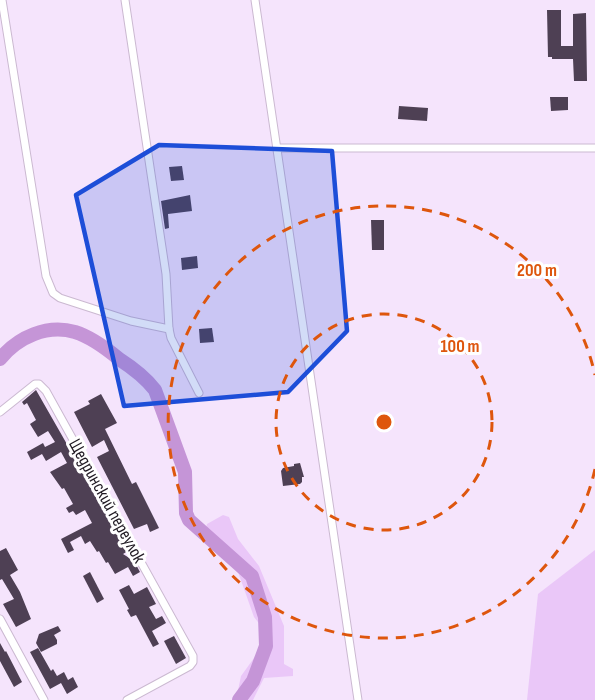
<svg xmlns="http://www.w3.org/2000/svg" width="595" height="700" font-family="'Sofia Sans Condensed',sans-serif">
<rect width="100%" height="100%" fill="#f5e4fc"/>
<g fill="#eac7f8">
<polygon points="223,515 229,517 238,539 259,566 284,626 284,664 293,669 293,676 264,678 253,700 236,700 241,676 259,651 261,626 254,617 238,572 203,539 207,524"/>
<polygon points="595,550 595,700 527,700 538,594"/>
</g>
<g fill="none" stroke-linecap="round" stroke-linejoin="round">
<path stroke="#c595d7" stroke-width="14" d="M0,359C18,337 47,324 75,332C91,337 107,349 119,359C133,368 145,377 155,390L185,472L186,513L189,520L252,576L265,617L266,646L253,681L239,700"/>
</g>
<g fill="#4e4054">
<polygon points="547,10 561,10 561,46 573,46 573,14 586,13 587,81 574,81 573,59 552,59 552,57 548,57"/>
<polygon points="550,97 568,97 568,110 551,111"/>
<polygon points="399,106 428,108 427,121 398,119"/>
<polygon points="182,166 184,180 171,181 169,167"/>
<polygon points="190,195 192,211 168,214 169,228 165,229 161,201"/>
<polygon points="371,220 384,220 384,250 372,250"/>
<polygon points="197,256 198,268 182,270 181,258"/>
<polygon points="212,328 214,342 200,343 199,329"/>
<polygon points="36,390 128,551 123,554 134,561 140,572 133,576 128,567 115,574 108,562 106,563 99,551 97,552 90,541 85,544 81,536 70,542 74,550 68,553 61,539 92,523 85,510 76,515 73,511 69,513 66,508 73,504 64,488 62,489 50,472 67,463 61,452 46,461 42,454 31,460 27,452 43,443 45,447 55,442 48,431 38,437 30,424 36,420 27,403 24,405 22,402"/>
<polygon points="101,394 117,423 105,429 132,484 136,482 159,528 150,532 147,524 134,529 97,457 109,451 104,440 92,447 74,412 90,404 88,401"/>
<polygon points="300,463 304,477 302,477 302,482 300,484 283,486 281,471 283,468 294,466 294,464"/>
<polygon points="6,548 18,570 10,575 20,592 31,619 16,627 3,604 14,599 2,579 0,580 0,551"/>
<polygon points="90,572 104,599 97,603 83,576"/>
<polygon points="129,585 134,594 147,587 156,604 149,607 156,619 162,616 166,623 152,631 159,644 153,647 136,615 131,617 127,610 129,609 119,590"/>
<polygon points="58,626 61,631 54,635 57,640 57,644 41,652 36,643 39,634"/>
<polygon points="174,636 186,658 176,664 164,641"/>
<polygon points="0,643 5,652 6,651 22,682 14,687 0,661"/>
<polygon points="38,648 51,671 53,669 57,676 64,672 68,680 73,677 78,687 67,694 61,683 50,689 30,652"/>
</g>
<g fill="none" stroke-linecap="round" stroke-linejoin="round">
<g stroke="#cbb9d1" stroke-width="9">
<g id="street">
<polyline points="2,0 46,276 53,293 60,298 131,321 169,329"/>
<polyline points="125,0 166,274 169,329 171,338 199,393"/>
<polyline points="255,0 358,700"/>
<polyline points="277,148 595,148"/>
<polyline points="0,412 35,384 39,384 46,391 193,656 193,662 190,666 127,700"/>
<polyline points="0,619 44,700"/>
</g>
</g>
<use href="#street" stroke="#fff" stroke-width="7"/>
</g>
<path fill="#1d4ed8" fill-opacity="0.2" stroke="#1d4ed8" stroke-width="4.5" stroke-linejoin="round" d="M159,145L332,151L347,331L288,392L124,406L76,195Z"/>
<g fill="none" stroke="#de560d" stroke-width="3" stroke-dasharray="10 8">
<circle cx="384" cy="422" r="108"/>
<path d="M595 469A216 216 0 1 1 595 375"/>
</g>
<g text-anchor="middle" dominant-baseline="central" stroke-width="6" stroke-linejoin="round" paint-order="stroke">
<g font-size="18" fill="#1f1922" stroke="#fff">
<text transform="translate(107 501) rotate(61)">Щедринский переулок</text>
</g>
</g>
<circle cx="384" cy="422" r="9" fill="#de560d" stroke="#fff" stroke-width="3"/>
<g font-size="18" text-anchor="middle" font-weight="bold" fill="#de560d" stroke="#fff" stroke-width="6" stroke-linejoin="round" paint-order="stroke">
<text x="537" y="276">200 m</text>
<text x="460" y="352">100 m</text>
</g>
</svg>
